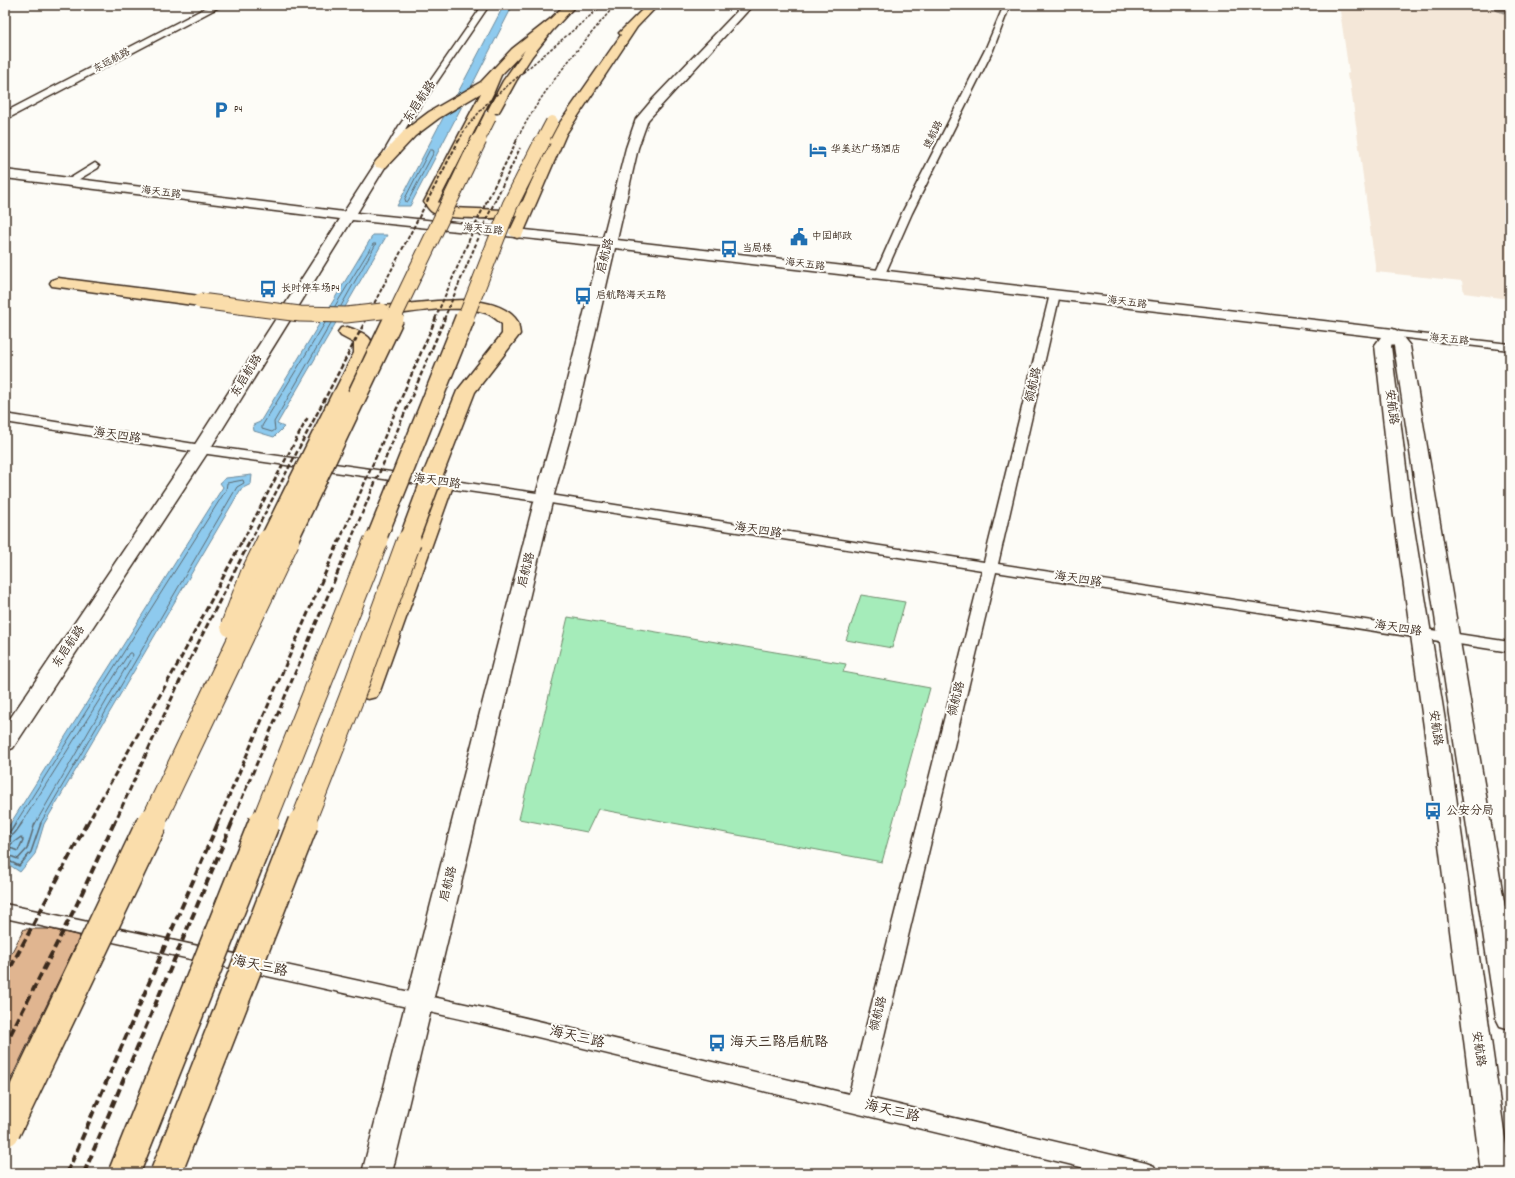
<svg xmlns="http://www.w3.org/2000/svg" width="1515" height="1178" font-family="Dekko,'LXGW WenKai TC',sans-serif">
<rect width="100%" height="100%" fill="#fdfcf7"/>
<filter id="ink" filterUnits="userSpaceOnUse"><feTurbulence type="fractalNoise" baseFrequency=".025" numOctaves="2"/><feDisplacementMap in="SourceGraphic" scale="8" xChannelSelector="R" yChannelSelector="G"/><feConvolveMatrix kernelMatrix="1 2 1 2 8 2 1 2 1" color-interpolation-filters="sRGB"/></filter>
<g filter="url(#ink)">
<polygon fill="#f4e7d8" points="1254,5 1510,5 1510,299 1464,293 1462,281 1376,272 1350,81 1348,80 1347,74 1349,73 1340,11"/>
<g fill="#a5ecba" stroke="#708b6c">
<polygon points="861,595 905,602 892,648 846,640"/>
<polygon points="568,617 846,664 843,672 930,688 882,862 598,809 587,832 519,819"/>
</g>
<g fill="#8ecaee" stroke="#6d8a9b">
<polygon points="504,5 513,5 468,93 454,100"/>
<polygon points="462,106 410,206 397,206 444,116"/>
<polygon points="373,235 387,235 277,424 284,427 274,437 254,431 253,425 260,422"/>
<polygon points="252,475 251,484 241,489 44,824 35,854 20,872 5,862 5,832 223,487 220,483 226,478"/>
</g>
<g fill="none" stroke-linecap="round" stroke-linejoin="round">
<g stroke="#5c6a71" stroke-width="1">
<polygon points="430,150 433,150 434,152 408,201 406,202 405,199"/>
<polyline points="335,306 373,244 376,244 341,306"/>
<polyline points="325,323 262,426 262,429 272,432 275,430 274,422 331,323"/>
<polyline points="15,824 226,490 227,483 243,480 244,483 237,487 40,824"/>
<polyline points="21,824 129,653 132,653 133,655 35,824"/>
</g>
<g stroke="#5c6a71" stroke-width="1.5">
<polyline points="5,834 11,831 16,823"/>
<polygon points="21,837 23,840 18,851 10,848 10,845"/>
<path d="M5,839C14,837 17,830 22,823"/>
<polyline points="5,854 18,859 27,849 35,823"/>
<polyline points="5,859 19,866 31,852 41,823"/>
</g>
<polygon fill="#9c938a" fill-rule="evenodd" points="1489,5 1510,5 1510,16 1491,9"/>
</g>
<polygon fill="#e0b590" stroke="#3b2a1e" points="24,929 50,929 80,936 5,1091 5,965"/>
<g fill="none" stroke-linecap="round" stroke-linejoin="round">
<g stroke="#3b2a1e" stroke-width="3">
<g id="street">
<polygon points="459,5 485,5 488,7 407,126 388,159 382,159 381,157 399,126 480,9 462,7"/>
<polygon points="1004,5 1010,5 993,50 912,213 885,274 880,277 876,276 875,274 902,213 985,50"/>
<polygon points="95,163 99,166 98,168 71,184 65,184 64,182"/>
<polygon points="1055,291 1060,294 998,564 1510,642 1510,652 996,572 869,1098 1146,1163 1154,1166 1157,1173 1106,1173 479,1023 5,918 5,904 479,1007 849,1094 982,570 544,502 201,453 5,422 5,414 201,445 544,494 984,562 1050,294"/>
<polygon points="1393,331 1510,344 1510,350 1389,336 1388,334"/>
</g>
</g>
<g stroke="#3b2a1e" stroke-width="3">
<g id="secondary">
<polygon points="211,5 223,5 5,120 5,112"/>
<polygon points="743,5 753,5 648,120 638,148 617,240 1393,329 1398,331 1410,346 1510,937 1510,1029 1500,1026 1496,1018 1394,346 1392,344 1391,346 1412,516 1446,727 1510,1173 1481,1173 1424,727 1394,516 1375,345 1381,337 615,248 575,420 553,498 392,1173 362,1173 535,498 557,420 601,246 352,220 210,449 13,748 5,751 5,726 192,449 340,219 5,178 5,170 344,212 377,161 385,161 387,164 357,213 603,238 626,148 636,119 653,99"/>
</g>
</g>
<g stroke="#3b2a1e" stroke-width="3">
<g id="highway">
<path d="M565,5H576L552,31L532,56L516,81L500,110L498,113H490L488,110L503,81L525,50L501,75L493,94L438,202L442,206L450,208L504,210L515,207L523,201L552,134L621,35L619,33L647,5H658L637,27L566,134L522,236L517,238L512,236L509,233L517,216C502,219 444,220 432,212C429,210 426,205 424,202L481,93L439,118L415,136L386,167L381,168L376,167L374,164L376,161L405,130L429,112L481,82L512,49L549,20Z"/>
<polygon points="58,278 200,296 206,298 208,301 206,304 200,306 52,286 50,283 52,280"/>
<path d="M466,300C485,302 507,305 518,322L520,334L475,392L444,472L441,476L434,478L427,476L424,472L457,391L502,334V324C497,320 492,315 486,313C459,303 411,313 382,316L376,315L374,311L376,307L382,306L437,301Z"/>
<path d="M347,327C353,329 369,334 371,341C376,354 356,384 350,396L347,400L341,401L335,400L332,396L354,353V343L341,336L338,332L341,328Z"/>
<polygon points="444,477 451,479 454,483 380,691 376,697 368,699 360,697 356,691 434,483 437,479"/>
</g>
</g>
<use href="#street" fill="#fdfcf7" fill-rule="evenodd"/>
<use href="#secondary" fill="#fdfcf7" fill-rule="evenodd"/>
<use href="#highway" fill="#faddab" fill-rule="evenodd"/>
<g stroke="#3b2a1e" stroke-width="1.5" stroke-dasharray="3 1.5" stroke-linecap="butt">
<polyline points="459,141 465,129 488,102 603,5"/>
<path d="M516,141C541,91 579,48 615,5"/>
</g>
<g stroke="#3b2a1e" stroke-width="2" stroke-dasharray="4 2" stroke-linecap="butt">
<polyline points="366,319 459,140"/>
<polyline points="435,319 479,217 517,140"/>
<polyline points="444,319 487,218 520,148"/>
</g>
<g stroke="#3b2a1e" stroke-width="2.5" stroke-dasharray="5 2.5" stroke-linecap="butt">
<polyline points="242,542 308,417"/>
<polyline points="250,542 367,318"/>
<polyline points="339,542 436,318"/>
<polyline points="350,542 445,318"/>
</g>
<g stroke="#3b2a1e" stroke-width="3" stroke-dasharray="6 3" stroke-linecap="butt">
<polyline points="87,824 180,660 242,541"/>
<polyline points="114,824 189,661 250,541"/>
<polyline points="217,824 339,541"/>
<polyline points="231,824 351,541"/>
</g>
<g stroke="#3b2a1e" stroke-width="4" stroke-dasharray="8 4" stroke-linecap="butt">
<polyline points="5,978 87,823"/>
<polyline points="5,1045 77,904 114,823"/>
<polyline points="67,1173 218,823"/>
<polyline points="84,1173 232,823"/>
</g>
<g stroke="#3b2a1e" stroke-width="14" stroke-linecap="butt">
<g id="highway-bridge-far4">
<polyline points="478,141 490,117"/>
<polyline points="542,141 552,122"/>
</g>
</g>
<g stroke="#3b2a1e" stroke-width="17" stroke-linecap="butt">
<g id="highway-bridge-far3">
<polyline points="200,301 300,314 346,315 382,311"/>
<polyline points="393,319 479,140"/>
<polyline points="465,319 510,205 543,140"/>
</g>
</g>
<g stroke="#3b2a1e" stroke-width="22" stroke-linecap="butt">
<g id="highway-bridge-far2">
<polyline points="269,542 341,397"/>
<polyline points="287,542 394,318"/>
<polyline points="375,542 465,318"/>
<polyline points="408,542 434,472"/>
</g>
</g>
<g stroke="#3b2a1e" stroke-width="26" stroke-linecap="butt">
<g id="highway-bridge-far1">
<polyline points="233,626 252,576 269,541"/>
<polyline points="152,824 287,541"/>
<polyline points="263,824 376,541"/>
<polyline points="302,824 351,699 409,541"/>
</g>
</g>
<g stroke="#3b2a1e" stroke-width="33" stroke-linecap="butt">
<g id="highway-bridge">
<polyline points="5,1131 152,823"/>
<polyline points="124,1173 264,823"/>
<polyline points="166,1173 303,823"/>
</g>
</g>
<use href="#highway-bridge-far4" stroke="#faddab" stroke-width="12"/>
<use href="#highway-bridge-far3" stroke="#faddab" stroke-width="15"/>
<use href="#highway-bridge-far2" stroke="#faddab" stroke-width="19"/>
<use href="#highway-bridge-far1" stroke="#faddab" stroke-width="24"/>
<use href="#highway-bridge" stroke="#faddab" stroke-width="30"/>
</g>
</g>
<defs>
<g id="parking-bare" transform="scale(1.38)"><path d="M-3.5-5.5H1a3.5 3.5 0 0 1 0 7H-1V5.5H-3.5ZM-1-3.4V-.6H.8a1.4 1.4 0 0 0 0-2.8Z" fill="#1f6fb2" stroke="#fdfcf7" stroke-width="2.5" paint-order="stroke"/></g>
<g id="hotel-bare" transform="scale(1.38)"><path d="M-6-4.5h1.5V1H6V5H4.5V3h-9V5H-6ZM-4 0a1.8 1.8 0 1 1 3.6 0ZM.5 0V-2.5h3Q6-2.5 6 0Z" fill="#1f6fb2" stroke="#fdfcf7" stroke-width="2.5" paint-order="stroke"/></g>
<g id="civic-bare" transform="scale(1.38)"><path d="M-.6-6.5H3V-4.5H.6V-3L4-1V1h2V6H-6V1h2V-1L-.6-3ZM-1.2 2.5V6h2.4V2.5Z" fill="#1f6fb2" stroke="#fdfcf7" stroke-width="2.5" paint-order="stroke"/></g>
<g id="bus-bare" transform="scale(1.38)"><path d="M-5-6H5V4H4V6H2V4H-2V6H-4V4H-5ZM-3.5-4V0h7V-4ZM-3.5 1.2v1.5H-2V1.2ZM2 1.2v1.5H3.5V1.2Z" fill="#1f6fb2" stroke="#fdfcf7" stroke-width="2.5" paint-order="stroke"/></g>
</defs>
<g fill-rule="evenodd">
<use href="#parking-bare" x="221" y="110"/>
<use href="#hotel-bare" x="818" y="150"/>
<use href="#civic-bare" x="799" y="237"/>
<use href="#bus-bare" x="729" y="249"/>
<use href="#bus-bare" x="268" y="289"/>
<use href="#bus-bare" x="583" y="296"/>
<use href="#bus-bare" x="1433" y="811"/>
<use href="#bus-bare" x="717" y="1043"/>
</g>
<g text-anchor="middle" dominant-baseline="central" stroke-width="4" stroke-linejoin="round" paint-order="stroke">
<g font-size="10" fill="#3b2a1e" stroke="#fdfcf7">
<text transform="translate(112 61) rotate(-28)">东远航路</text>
<text transform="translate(934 135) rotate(-64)">速航路</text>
<text transform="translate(161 193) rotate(7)">海天五路</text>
<text transform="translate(483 230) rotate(6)">海天五路</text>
<text transform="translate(805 265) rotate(7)">海天五路</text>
<text transform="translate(1127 303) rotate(7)">海天五路</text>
<text transform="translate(1449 340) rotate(6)">海天五路</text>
</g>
<g font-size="10" fill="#3b2a1e" stroke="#fdfcf7" text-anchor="start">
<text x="234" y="110">P4</text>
<text x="831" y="150">华美达广场酒店</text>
<text x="812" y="237">中国邮政</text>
<text x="742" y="249">当局楼</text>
<text x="281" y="289">长时停车场P4</text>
<text x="596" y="296">启航路海天五路</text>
</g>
<g font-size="12" fill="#3b2a1e" stroke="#fdfcf7">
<text transform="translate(420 102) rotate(-56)">东启航路</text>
<text transform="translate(606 256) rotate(-76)">启航路</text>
<text transform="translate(247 376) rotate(-58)">东启航路</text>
<text transform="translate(1034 385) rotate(-77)">领航路</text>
<text transform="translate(1391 407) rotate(83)">安航路</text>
<text transform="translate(117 436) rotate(9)">海天四路</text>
<text transform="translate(437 482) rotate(8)">海天四路</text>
<text transform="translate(758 531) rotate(9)">海天四路</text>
<text transform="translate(527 570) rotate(-76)">启航路</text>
<text transform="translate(1078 580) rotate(9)">海天四路</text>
<text transform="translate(1398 629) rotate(9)">海天四路</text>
<text transform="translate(69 647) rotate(-56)">东启航路</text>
<text transform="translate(957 699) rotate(-76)">领航路</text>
<text transform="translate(1435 728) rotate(82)">安航路</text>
<text transform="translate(449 884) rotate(-76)">启航路</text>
<text transform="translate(879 1014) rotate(-76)">领航路</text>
<text transform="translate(1478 1049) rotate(82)">安航路</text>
</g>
<g font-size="12" fill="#3b2a1e" stroke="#fdfcf7" text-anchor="start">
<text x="1446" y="811">公安分局</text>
</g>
<g font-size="14" fill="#3b2a1e" stroke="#fdfcf7">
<text transform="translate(260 967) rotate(12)">海天三路</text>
<text transform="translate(577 1038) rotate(13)">海天三路</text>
<text transform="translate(892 1112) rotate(13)">海天三路</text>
</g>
<g font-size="14" fill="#3b2a1e" stroke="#fdfcf7" text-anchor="start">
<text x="730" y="1043">海天三路启航路</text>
</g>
</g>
<rect width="1515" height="1178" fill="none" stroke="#fdfcf7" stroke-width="20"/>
<rect x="10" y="10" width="1495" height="1158" fill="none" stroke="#3b2a1e" stroke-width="1.5" filter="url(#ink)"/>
</svg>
